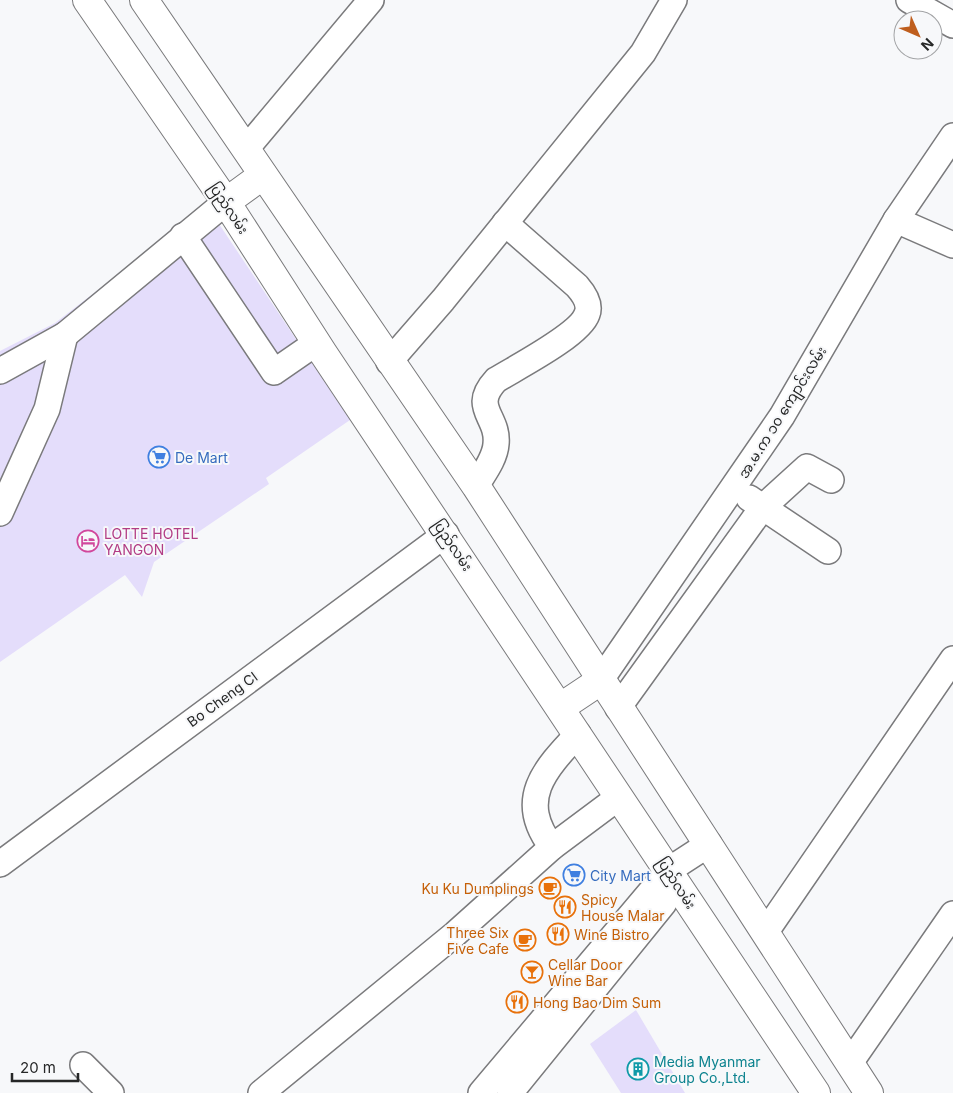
<svg xmlns="http://www.w3.org/2000/svg" width="953" height="1093" font-family="Inter,'Noto Sans Myanmar',sans-serif">
<rect width="100%" height="100%" fill="#f7f8fa"/>
<g fill="#e4ddfb">
<polygon points="207,206 350,420 266,478 269,484 154,562 142,597 125,575 0,662 0,351 55,323"/>
<polygon points="636,1010 685,1093 621,1093 590,1044"/>
</g>
<g fill="none" stroke-linecap="round" stroke-linejoin="round">
<g stroke="#7a7a7c" stroke-width="28">
<g id="minor">
<polyline points="909,0 953,25"/>
<polyline points="246,149 371,0"/>
<polyline points="896,220 953,245"/>
<polyline points="183,236 274,372 316,343"/>
<polyline points="389,362 443,300 643,53 674,0"/>
<polyline points="0,371 65,335 226,202"/>
<path d="M476,486C483,474 495,459 496,444C499,416 470,408 496,380C517,367 580,335 587,314C591,304 584,294 577,286L505,223"/>
<polyline points="749,498 828,551"/>
<polyline points="0,513 47,409 65,335"/>
<polyline points="600,681 782,416 896,220 953,136"/>
<polyline points="618,708 762,508 807,467 831,480"/>
<path d="M552,847C516,800 544,770 578,734"/>
<polyline points="0,864 446,534"/>
<polyline points="765,933 953,659"/>
<polyline points="850,1063 953,914"/>
<polyline points="83,1065 111,1093"/>
<polyline points="261,1093 455,934 552,847 619,797"/>
<polyline points="481,1093 669,870 709,844"/>
<polyline points="510,1093 664,903"/>
</g>
</g>
<g stroke="#7a7a7c" stroke-width="30">
<g id="highway">
<polyline points="87,0 226,202 323,353 816,1093"/>
<polyline points="144,0 476,486 869,1093"/>
<polyline points="226,202 263,175"/>
<polyline points="561,707 600,681"/>
</g>
</g>
<use href="#minor" stroke="#fff" stroke-width="25"/>
<use href="#highway" stroke="#fff" stroke-width="28"/>
</g>
<defs>
<g id="supermarket-ring" transform="scale(1.125)"><circle r="9.5" fill="#f7f8fa" stroke="#3f7fe0" stroke-width="1.5"/><path d="M-6-5.5h2.5l.6 2H6L4.5 2H-2.5L-4.4-4H-6ZM-1.5 3.2a1.3 1.3 0 1 0 .1 0ZM3 3.2a1.3 1.3 0 1 0 .1 0Z" fill="#3f7fe0"/></g>
<g id="hotel-ring" transform="scale(1.125)"><circle r="9.5" fill="#f7f8fa" stroke="#d1479c" stroke-width="1.5"/><path d="M-6-4.5h1.5V1H6V5H4.5V3h-9V5H-6ZM-4 0a1.8 1.8 0 1 1 3.6 0ZM.5 0V-2.5h3Q6-2.5 6 0Z" fill="#d1479c"/></g>
<g id="cafe-ring" transform="scale(1.125)"><circle r="9.5" fill="#f7f8fa" stroke="#e8710a" stroke-width="1.5"/><path d="M-5.5-4.5H6V0H3Q3 3.5 0 3.5H-2.5Q-5.5 3.5-5.5 0ZM3-3.2v2h1.7v-2ZM-6 4.5H4V6H-6Z" fill="#e8710a"/></g>
<g id="restaurant-ring" transform="scale(1.125)"><circle r="9.5" fill="#f7f8fa" stroke="#e8710a" stroke-width="1.5"/><path d="M-5-6h1v4h1v-4h1v4h1v-4h1v5L-1.5 .5V6h-2V.5L-5-1ZM5-6V6H3V1.5H1.5Q1.5-4 5-6Z" fill="#e8710a"/></g>
<g id="bar-ring" transform="scale(1.125)"><circle r="9.5" fill="#f7f8fa" stroke="#e8710a" stroke-width="1.5"/><path d="M-6-5H6L.8 .8V4.5H3.5V6h-7V4.5H-.8V.8Z" fill="#e8710a"/></g>
<g id="building-ring" transform="scale(1.125)"><circle r="9.5" fill="#f7f8fa" stroke="#0f9aa8" stroke-width="1.5"/><path d="M-4-6H4V6H1V3H-1V6H-4ZM-2.5-4.3h1.7v1.8h-1.7ZM.8-4.3h1.7v1.8H.8ZM-2.5-1h1.7V.8h-1.7ZM.8-1h1.7V.8H.8Z" fill="#0f9aa8"/></g>
</defs>
<g fill-rule="evenodd">
<use href="#supermarket-ring" x="159" y="457"/>
<use href="#hotel-ring" x="88" y="541"/>
<use href="#supermarket-ring" x="574" y="875"/>
<use href="#cafe-ring" x="550" y="888"/>
<use href="#restaurant-ring" x="565" y="907"/>
<use href="#restaurant-ring" x="558" y="934"/>
<use href="#cafe-ring" x="525" y="940"/>
<use href="#bar-ring" x="532" y="972"/>
<use href="#restaurant-ring" x="517" y="1002"/>
<use href="#building-ring" x="638" y="1069"/>
</g>
<g text-anchor="middle" dominant-baseline="central" stroke-width="4" stroke-linejoin="round" paint-order="stroke">
<g font-size="14" fill="#262727" stroke="#f7f8fa">
<text transform="translate(229 208) rotate(56)">ပြည်လမ်း</text>
<text transform="translate(782 412) rotate(-58)">အ.မ.က ၁၀ ကျောင်းလမ်း</text>
<text transform="translate(453 545) rotate(56)">ပြည်လမ်း</text>
<text transform="translate(222 699) rotate(-36)">Bo Cheng Cl</text>
<text transform="translate(677 883) rotate(57)">ပြည်လမ်း</text>
</g>
<g font-size="14" fill="#366cbe" stroke="#f7f8fa" text-anchor="start">
<text x="175" y="457">De Mart</text>
<text x="590" y="875">City Mart</text>
</g>
<g font-size="14" fill="#b23c85" stroke="#f7f8fa" text-anchor="start">
<text x="104" y="533">LOTTE HOTEL<tspan x="104" dy="16">YANGON</tspan></text>
</g>
<g font-size="14" fill="#c56008" stroke="#f7f8fa" text-anchor="start">
<text x="534" y="888" text-anchor="end">Ku Ku Dumplings</text>
<text x="581" y="899">Spicy<tspan x="581" dy="16">House Malar</tspan></text>
<text x="509" y="932" text-anchor="end">Three Six<tspan x="509" dy="16">Five Cafe</tspan></text>
<text x="574" y="934">Wine Bistro</text>
<text x="548" y="964">Cellar Door<tspan x="548" dy="16">Wine Bar</tspan></text>
<text x="533" y="1002">Hong Bao Dim Sum</text>
</g>
<g font-size="14" fill="#0d838f" stroke="#f7f8fa" text-anchor="start">
<text x="654" y="1061">Media Myanmar<tspan x="654" dy="16">Group Co.,Ltd.</tspan></text>
</g>
</g>
<g transform="translate(918 35) rotate(135)"><circle r="24" fill="#f7f8fa" stroke="#a3a4a6"/>
<path d="M0-4L9 19L0 12L-9 19Z" fill="#bf5e1d"/>
<text y="-8" font-size="14" font-weight="bold" text-anchor="middle" fill="#262727">N</text>
</g>
<path d="M12 1073v8h66v-8" fill="none" stroke="#262727" stroke-width="2.5"/>
<text x="20" y="1073" font-size="15" fill="#262727" stroke="#f7f8fa" stroke-width="4" paint-order="stroke">20 m</text>
</svg>
